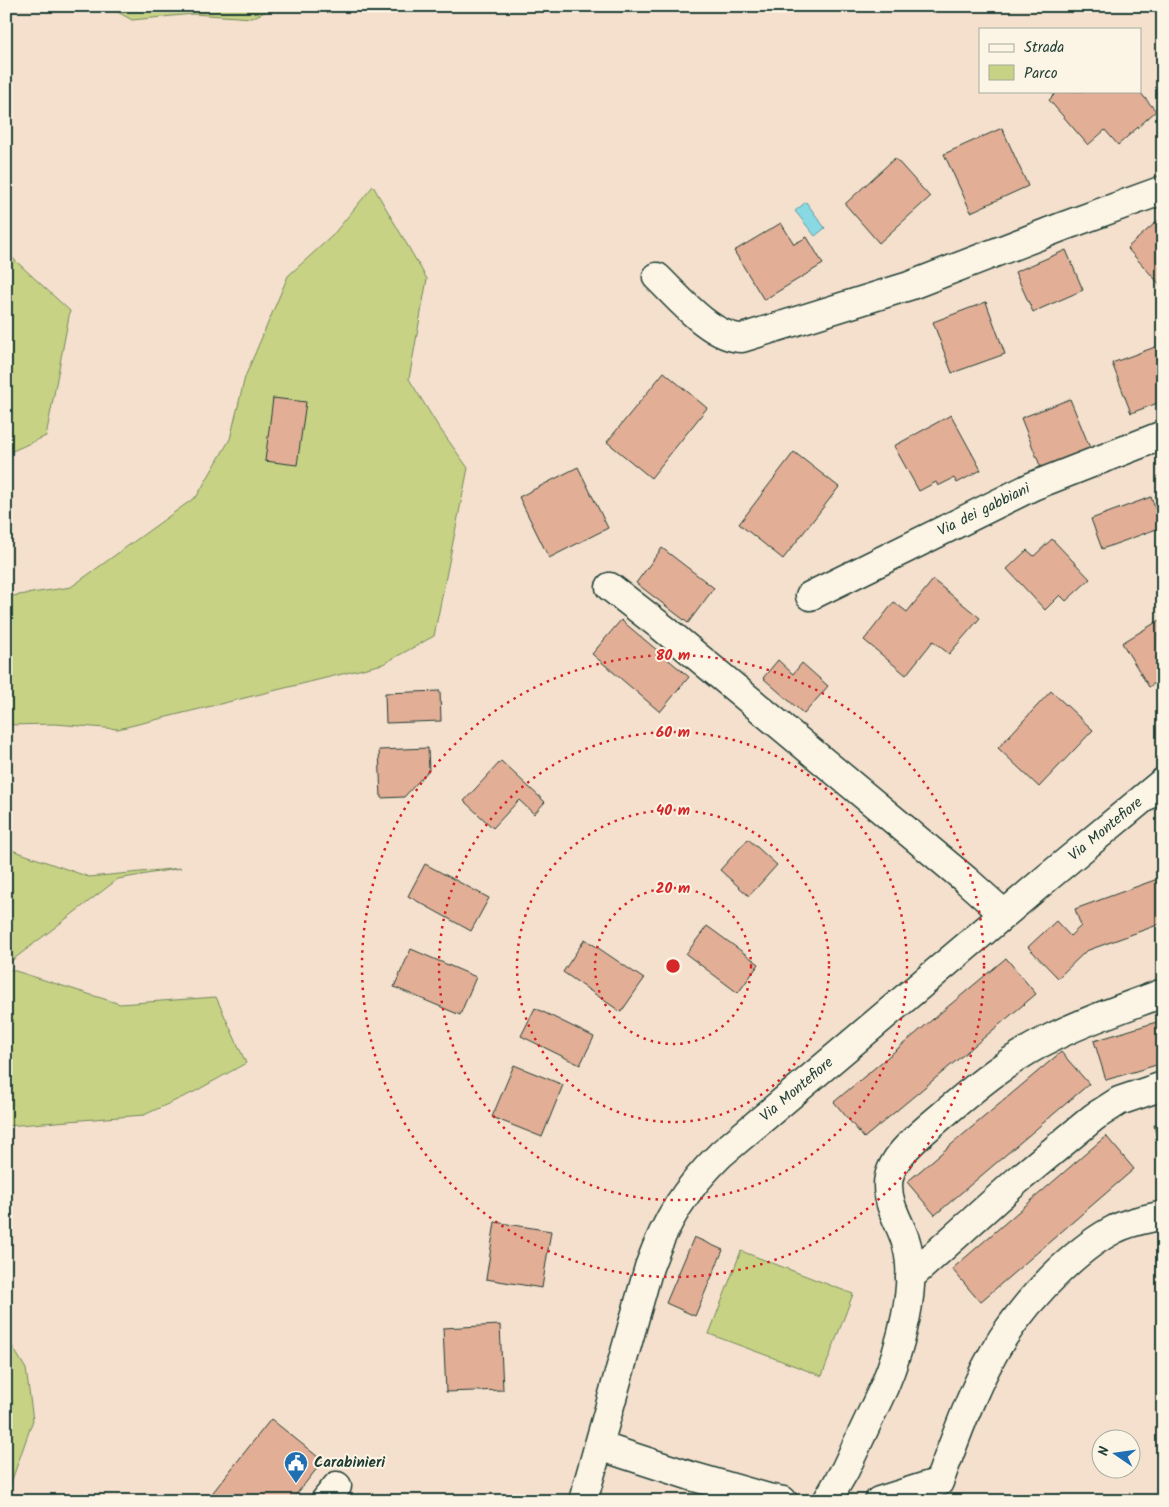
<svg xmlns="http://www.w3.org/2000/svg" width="1169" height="1507" font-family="Kalam,sans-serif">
<rect width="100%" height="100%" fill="#f4e0cd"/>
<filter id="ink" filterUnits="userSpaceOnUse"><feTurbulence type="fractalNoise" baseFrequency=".02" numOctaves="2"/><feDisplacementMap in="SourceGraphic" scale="10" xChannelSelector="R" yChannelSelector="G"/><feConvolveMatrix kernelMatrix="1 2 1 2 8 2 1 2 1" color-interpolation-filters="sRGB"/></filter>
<g filter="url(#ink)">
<g fill="#c7d285" stroke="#73885c">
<polygon points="107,6 277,6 252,18 193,14 132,20"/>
<polygon points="373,186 427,279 409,379 438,426 468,468 434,636 383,664 118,729 55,724 6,725 6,597 71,587 197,496 230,439 245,377 288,276 332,236"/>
<polygon points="6,252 70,311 46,436 6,454"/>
<polygon points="6,848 89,877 181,868 118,879 6,965"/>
<polygon points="6,968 120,1004 216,997 246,1063 194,1092 144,1115 6,1126"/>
<polygon points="741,1251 853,1294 822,1376 709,1334"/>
<polygon points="6,1336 26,1369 33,1420 6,1497"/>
</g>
<polygon fill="#88d9e4" stroke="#5e9b9e" points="806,202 825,228 815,236 795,211"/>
<g fill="#e2ae96" stroke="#1f3d34">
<polygon points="1058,91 1139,91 1156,111 1118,145 1105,130 1088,145 1049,100"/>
<polygon points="1002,128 1028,186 971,212 944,154"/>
<polygon points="895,158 930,197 879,243 845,204"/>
<polygon points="1163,216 1163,288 1127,248"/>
<polygon points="781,223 794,244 807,237 823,264 764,300 734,251"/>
<polygon points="1066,250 1083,290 1033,312 1015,272"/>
<polygon points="986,302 1005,354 952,373 933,322"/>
<polygon points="1155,347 1163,366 1163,401 1131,413 1112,363"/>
<polygon points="664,372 707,408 651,478 607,442"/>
<polygon points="273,398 306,402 297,465 265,461"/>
<polygon points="1070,399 1090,448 1041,468 1021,418"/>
<polygon points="951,415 981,470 957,483 954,478 938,486 936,482 919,491 894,446"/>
<polygon points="794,452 839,487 783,559 739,524"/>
<polygon points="578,467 608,528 549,558 519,497"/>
<polygon points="1151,497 1162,527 1102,549 1091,519"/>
<polygon points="1052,539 1090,579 1066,601 1060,595 1045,610 1007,569 1027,550 1034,556"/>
<polygon points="662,548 714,588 688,623 636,583"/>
<polygon points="933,580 980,618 949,654 933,641 906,675 864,640 894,602 907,612"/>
<polygon points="1163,618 1163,678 1149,687 1122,643"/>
<polygon points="621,620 689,677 660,712 592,654"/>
<polygon points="778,660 793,674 802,663 828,686 804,714 763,678"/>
<polygon points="440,691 441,721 386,723 385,693"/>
<polygon points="1051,691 1093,730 1039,787 998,748"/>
<polygon points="428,748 429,770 404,797 381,798 379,750"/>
<polygon points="501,761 545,802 534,814 519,800 493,828 464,801"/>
<polygon points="748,839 777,865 749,896 720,870"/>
<polygon points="425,864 489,898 471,931 408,896"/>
<polygon points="1163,877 1163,923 1086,951 1058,978 1028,947 1056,921 1070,936 1081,926 1075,909"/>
<polygon points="707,926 759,964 738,993 686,954"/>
<polygon points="585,939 644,979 621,1012 563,972"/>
<polygon points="411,949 476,977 460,1015 394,987"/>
<polygon points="1006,958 1036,994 864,1138 834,1102"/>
<polygon points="535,1008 594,1037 580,1065 521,1036"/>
<polygon points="1163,1020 1163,1063 1106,1080 1094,1041"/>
<polygon points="1061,1052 1089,1084 935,1215 907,1182"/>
<polygon points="514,1065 563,1085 542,1137 492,1117"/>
<polygon points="1163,1123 1163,1163 1162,1163 1154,1125"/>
<polygon points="1106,1136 1134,1169 980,1302 952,1269"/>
<polygon points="495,1222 551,1231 542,1288 486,1279"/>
<polygon points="694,1237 723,1250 695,1316 666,1303"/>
<polygon points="500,1325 503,1390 446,1392 443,1328"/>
<polygon points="271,1419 323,1461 291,1501 206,1501"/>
</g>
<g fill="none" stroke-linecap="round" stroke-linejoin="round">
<g stroke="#1f3d34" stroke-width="31">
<g id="street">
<path d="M657,277C678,297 711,338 742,338L909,286L1064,226L1163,190"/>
<polyline points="610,587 663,628 966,880 1004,914"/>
<path id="s1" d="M810,596L1033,486L1163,435"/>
<polyline points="910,1277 1018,1180 1094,1117 1119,1101 1163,1086"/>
<polyline points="599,1446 691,1476 768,1498 783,1501"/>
<polyline points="325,1501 337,1486"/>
<path d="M827,1501L845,1470L884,1387C900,1349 918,1287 907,1246C902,1225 888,1209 888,1185C888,1174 894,1163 901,1154C913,1139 930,1126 945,1113C979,1084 1013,1056 1053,1037C1089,1019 1126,1007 1163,993"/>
<path d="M879,1501L939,1482C957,1434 975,1382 1002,1339C1018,1314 1039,1290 1061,1269C1077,1254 1095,1239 1115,1229C1130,1221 1147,1219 1163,1215"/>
</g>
</g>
<g stroke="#1f3d34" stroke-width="31">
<g id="secondary">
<path id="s2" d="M583,1501L649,1267C666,1220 685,1189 721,1154L1047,878L1163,782"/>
</g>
</g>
<use href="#street" stroke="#fcf5e5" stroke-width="28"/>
<use href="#secondary" stroke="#fcf5e5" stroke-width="28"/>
</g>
</g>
<g fill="none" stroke="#d62828" stroke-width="2.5" stroke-dasharray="2.5 5">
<circle cx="673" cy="966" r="78"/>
<circle cx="673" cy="966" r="156"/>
<circle cx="673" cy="966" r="234"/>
<circle cx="673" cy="966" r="311"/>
</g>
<defs>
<g id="civic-pin" transform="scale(1.25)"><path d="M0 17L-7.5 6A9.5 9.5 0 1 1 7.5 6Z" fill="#1f6fb2" stroke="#fcf5e5"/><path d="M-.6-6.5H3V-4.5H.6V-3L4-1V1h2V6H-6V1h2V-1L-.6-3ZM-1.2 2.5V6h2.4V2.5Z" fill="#fff"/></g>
</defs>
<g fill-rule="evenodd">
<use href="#civic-pin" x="296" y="1463"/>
</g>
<g text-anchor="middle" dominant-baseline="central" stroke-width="4" stroke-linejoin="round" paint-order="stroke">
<g font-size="15" fill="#1f3d34" stroke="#fcf5e5">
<text stroke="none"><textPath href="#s1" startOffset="194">Via dei gabbiani</textPath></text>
<text stroke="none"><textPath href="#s2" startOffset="882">Via Montefiore</textPath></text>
<text stroke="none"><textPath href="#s2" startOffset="478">Via Montefiore</textPath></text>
</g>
<g font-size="15" font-weight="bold" fill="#1f3d34" stroke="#fcf5e5" text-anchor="start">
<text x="314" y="1463">Carabinieri</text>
</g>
</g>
<circle cx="673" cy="966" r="8" fill="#d62828" stroke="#fcf5e5" stroke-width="2.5"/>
<g font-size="15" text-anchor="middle" font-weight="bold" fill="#d62828" stroke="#fcf5e5" stroke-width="4" stroke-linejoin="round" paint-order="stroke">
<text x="673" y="660">80 m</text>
<text x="673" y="737">60 m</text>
<text x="673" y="815">40 m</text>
<text x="673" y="893">20 m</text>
</g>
<rect width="1169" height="1507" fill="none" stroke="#fcf5e5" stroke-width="25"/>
<rect x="12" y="12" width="1144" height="1482" fill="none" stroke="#1f3d34" stroke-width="2" filter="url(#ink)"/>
<rect x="979" y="28" width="162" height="65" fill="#fcf5e5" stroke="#a4ab9e"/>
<rect x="989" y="44" width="25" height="8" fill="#fcf5e5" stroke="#a4ab9e"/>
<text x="1024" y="52" font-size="15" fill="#1f3d34">Strada</text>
<rect x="989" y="65" width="25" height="15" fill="#c7d285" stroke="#a4ab9e"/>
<text x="1024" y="78" font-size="15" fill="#1f3d34">Parco</text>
<g transform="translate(1116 1454) rotate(283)"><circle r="24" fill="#fcf5e5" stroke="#a4ab9e"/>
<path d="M0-4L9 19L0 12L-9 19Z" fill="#1f6fb2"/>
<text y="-8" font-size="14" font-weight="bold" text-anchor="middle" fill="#1f3d34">N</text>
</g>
</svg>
